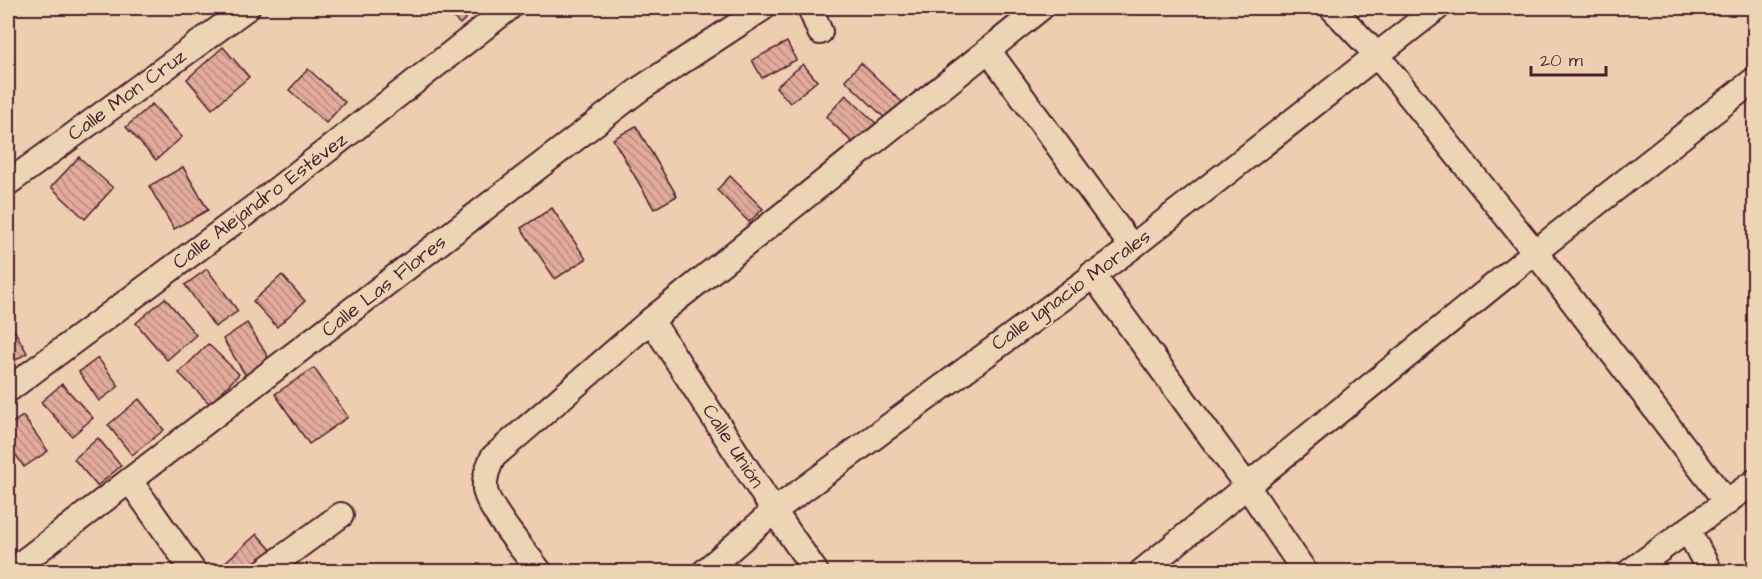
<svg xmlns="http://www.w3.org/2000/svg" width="1762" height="579" font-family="'Architects Daughter',sans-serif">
<defs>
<pattern id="building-back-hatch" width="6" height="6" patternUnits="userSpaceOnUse" patternTransform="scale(1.5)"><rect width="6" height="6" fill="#e2ab9c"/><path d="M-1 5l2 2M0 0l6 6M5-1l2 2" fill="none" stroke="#b98b7f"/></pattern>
</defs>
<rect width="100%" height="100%" fill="#eecdb1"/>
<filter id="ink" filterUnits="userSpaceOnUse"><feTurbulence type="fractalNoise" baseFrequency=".0167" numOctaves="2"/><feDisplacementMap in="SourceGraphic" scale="12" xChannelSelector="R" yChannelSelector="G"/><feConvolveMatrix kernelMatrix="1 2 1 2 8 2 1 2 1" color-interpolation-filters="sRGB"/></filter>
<g filter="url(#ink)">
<g fill="url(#building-back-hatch)" stroke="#4a1f2b" stroke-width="1.5">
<polygon points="443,8 476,8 460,24"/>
<polygon points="787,42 796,60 762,78 752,60"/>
<polygon points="223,47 249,77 212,109 187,79"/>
<polygon points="861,63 905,105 889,122 845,80"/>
<polygon points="803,64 817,81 790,103 776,87"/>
<polygon points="308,69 345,102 326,123 289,90"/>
<polygon points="846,95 881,128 860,150 826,117"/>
<polygon points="152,104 182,137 156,160 126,127"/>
<polygon points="636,126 677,196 654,209 613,139"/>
<polygon points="79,157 113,188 85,219 51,187"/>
<polygon points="183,167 208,210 174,229 149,186"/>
<polygon points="730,176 763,209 749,222 717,190"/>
<polygon points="552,208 586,259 555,279 521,228"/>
<polygon points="207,269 238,311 215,327 185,285"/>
<polygon points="282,275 305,301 277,327 253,301"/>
<polygon points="165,298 196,335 167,360 136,323"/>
<polygon points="8,319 27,353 8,365"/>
<polygon points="247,323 270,360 246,376 223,339"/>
<polygon points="208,344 239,374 210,404 179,373"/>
<polygon points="98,358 119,386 99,401 79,372"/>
<polygon points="314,368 348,417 309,444 275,394"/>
<polygon points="62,384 93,418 72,436 41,402"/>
<polygon points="139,399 164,430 132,455 108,425"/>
<polygon points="23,416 48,451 24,467 8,443 8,426"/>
<polygon points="98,438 121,466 97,486 74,459"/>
<polygon points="257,534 274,553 252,572 214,572"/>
</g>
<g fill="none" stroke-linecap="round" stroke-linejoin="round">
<g stroke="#4a1f2b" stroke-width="28">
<g id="minor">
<polyline points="810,8 820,32"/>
<polyline points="1332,8 1376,54 1535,252 1727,503"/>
<polyline points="988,50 1132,247"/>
<polyline points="8,183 247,8"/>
<polyline points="1092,274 1247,486 1305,572"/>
<polyline points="651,320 774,511 816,572"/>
<polyline points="8,390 261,202 509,8"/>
<polyline points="130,481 194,572"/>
<polyline points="1688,530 1710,572"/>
<polyline points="10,572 640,89 763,8"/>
<polyline points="263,572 341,515"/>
<path d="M540,572C527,554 487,508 485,489C484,477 488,468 493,457L651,320L1041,8"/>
<polyline points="704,572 774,511 1132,247 1437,8"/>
<polyline points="1141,572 1535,252 1754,80"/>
<polyline points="1629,572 1754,482"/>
</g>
</g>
<polyline stroke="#4a1f2b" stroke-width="4" stroke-dasharray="6 4.5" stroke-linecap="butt" points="988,8 995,13"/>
<use href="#minor" stroke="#ecd5b5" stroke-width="24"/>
</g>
</g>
<g text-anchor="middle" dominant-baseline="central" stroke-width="4.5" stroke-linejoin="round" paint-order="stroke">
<g font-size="20" fill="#4a1f2b" stroke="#ecd5b5">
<text transform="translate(127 95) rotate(-36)">Calle Mon Cruz</text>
<text transform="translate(260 201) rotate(-37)">Calle Alejandro Estévez</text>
<text transform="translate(384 286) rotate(-38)">Calle Las Flores</text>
<text transform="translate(1071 290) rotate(-36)">Calle Ignacio Morales</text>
<text transform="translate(733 446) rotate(57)">Calle Unión</text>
</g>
</g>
<rect width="1762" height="579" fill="none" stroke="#ecd5b5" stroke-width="30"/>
<rect x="15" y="15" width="1732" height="549" fill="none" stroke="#4a1f2b" stroke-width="2" filter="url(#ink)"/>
<path d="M1531 66v9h75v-9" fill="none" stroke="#4a1f2b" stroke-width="3"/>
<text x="1540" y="66" font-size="18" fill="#4a1f2b" stroke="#ecd5b5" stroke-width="4.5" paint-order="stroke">20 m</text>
</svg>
